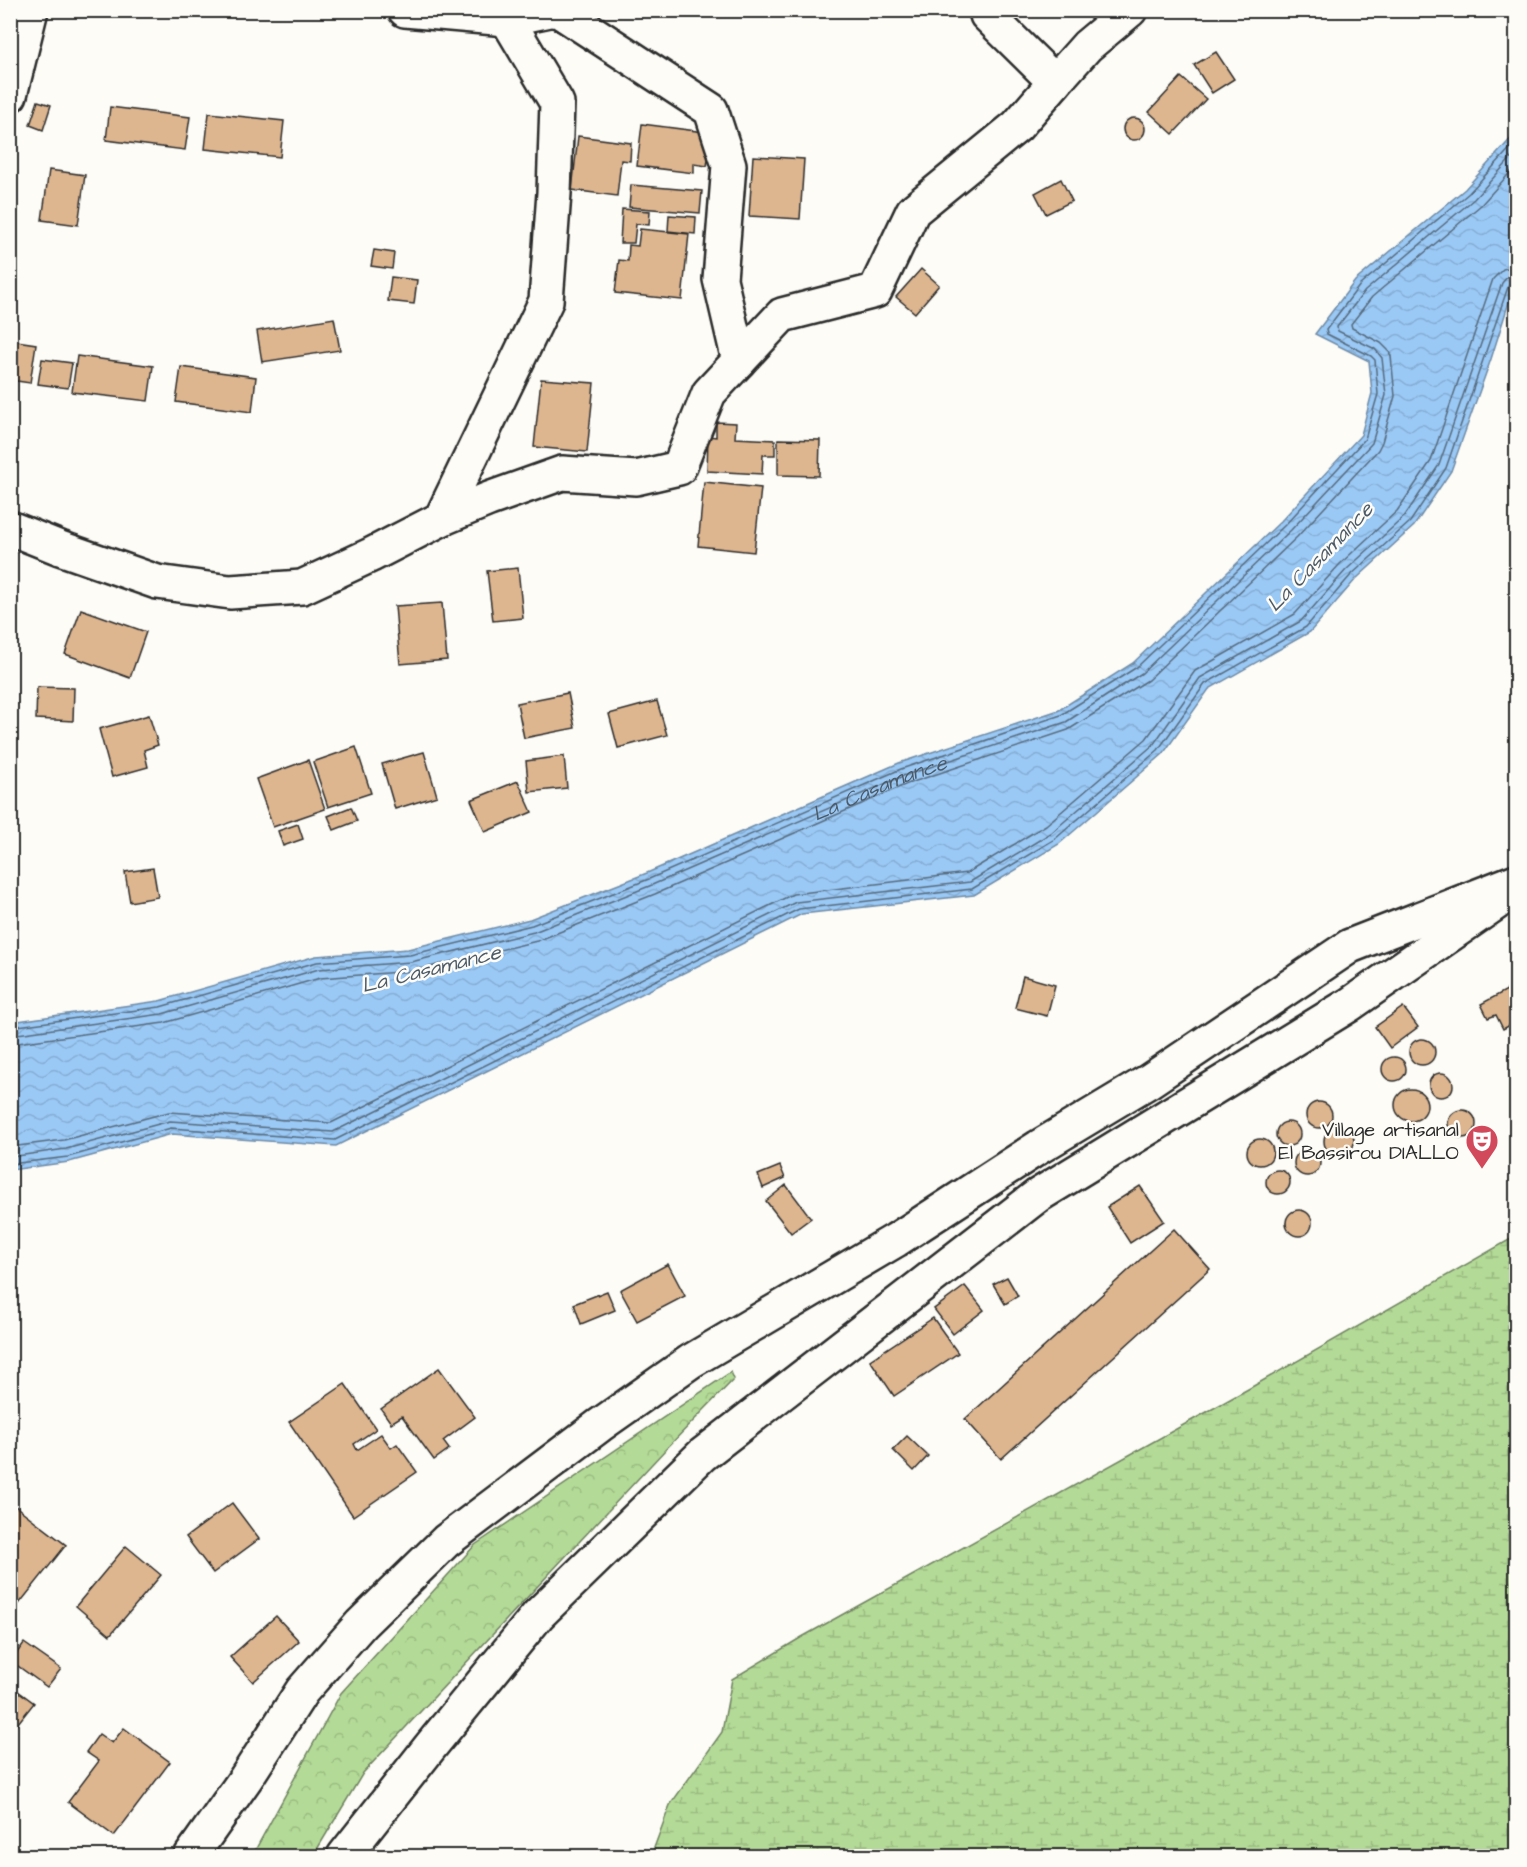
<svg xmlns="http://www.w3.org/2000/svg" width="1527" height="1867" font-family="'Architects Daughter',sans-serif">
<defs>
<pattern id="forest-crowns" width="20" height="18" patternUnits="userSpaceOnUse" patternTransform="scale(1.5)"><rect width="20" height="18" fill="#b3da96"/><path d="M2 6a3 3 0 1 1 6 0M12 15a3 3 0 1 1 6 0" fill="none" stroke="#9abb81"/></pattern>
<pattern id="wetland-marsh" width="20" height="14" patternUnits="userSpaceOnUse" patternTransform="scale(1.5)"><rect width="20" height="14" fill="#b3da96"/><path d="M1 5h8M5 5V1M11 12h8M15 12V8" fill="none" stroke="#9abb81"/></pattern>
<pattern id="water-waves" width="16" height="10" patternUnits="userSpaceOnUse" patternTransform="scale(1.5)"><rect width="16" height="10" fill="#9ac9f6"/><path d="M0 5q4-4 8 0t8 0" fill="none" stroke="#85add3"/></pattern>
</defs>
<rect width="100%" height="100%" fill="#fdfcf7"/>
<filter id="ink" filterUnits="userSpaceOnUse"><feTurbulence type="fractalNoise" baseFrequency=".0167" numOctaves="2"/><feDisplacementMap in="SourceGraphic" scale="12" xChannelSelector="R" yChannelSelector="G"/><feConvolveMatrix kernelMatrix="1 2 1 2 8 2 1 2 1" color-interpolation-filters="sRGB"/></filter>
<g filter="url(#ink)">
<polygon fill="url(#forest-crowns)" stroke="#6f8260" stroke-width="1.5" points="731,1372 734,1379 665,1450 363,1773 313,1856 252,1856 341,1693 475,1545"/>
<polygon fill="url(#wetland-marsh)" stroke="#6f8260" stroke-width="1.5" points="1516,1236 1516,1856 651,1856 670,1805 722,1732 732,1679 802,1637 1250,1388"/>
<polygon fill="url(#water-waves)" stroke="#6e8aa5" stroke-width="1.5" points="1516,133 1516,280 1491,359 1451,471 1414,526 1356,579 1310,632 1209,689 1163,754 1059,844 974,895 802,914 336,1146 172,1134 69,1162 11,1170 11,1022 159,1001 316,956 408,949 530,919 647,873 899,763 1059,710 1133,663 1281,521 1361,435 1372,393 1369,361 1315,334 1355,281 1465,189"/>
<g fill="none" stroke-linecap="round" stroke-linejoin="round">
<g stroke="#576a7c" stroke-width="1.5">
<polyline points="10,1027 160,1007 317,962 410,955 532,925 649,879 901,769 1061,715 1137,667 1285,525 1365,439 1378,394 1375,360 1371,356 1327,334 1326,330 1360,285 1469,193 1516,142"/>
<path id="s1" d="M10,1035L162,1014L319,969L411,962L534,932L652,885L903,776L1066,722L1142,673L1291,530L1372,443L1386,395L1382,358L1375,349L1338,331L1337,327L1365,291L1474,199L1516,153"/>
<polyline points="10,1044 164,1023 320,978 413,971 537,941 655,894 907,784 1068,730 1148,680 1297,537 1378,450 1382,442 1395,396 1391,356 1388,350 1381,343 1352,328 1351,324 1372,297 1481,205 1516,166"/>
<polyline points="10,1147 64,1140 169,1112 331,1123 793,894 967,873 1046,825 1146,739 1195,671 1295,614 1340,564 1397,511 1431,461 1493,279 1503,269 1516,266"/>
<polyline points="10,1157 66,1149 170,1121 333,1132 796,902 970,882 1051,833 1153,745 1200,678 1301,621 1346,570 1404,517 1439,465 1502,283 1507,277 1516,275"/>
<polyline points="10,1164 68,1157 171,1128 335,1140 799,909 972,889 1055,839 1158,750 1205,684 1306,627 1351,575 1410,522 1446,468 1508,287 1511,283 1516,283"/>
</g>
</g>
<g fill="#ddb58e" stroke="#2b2b2b" stroke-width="1.5">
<polygon points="1216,52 1234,79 1212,93 1194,65"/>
<polygon points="1181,77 1206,99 1173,134 1149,112"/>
<polygon points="38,101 51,105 43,130 30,125"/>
<polygon points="110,107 190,117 185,150 106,140"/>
<polygon points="209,113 284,121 280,157 205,149"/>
<circle cx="1134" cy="129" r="11"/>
<polygon points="642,124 712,133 707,166 694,164 694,173 637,166"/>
<polygon points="578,136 631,143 630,161 621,160 617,196 572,190"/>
<polygon points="753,156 804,159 800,219 749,216"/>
<polygon points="49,170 85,175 78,225 42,220"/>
<polygon points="1061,179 1072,201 1046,214 1035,193"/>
<polygon points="631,185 702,191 700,213 629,207"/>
<polygon points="622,209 650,211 649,225 636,224 634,243 620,243"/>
<polygon points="669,215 696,217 695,234 668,231"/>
<polygon points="640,229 689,234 682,300 615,293 619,260 628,261 629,245 638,246"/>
<polygon points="374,250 394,253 392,269 371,266"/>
<polygon points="921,269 939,285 915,313 896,297"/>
<polygon points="391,277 417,280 414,304 388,301"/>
<polygon points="334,318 340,350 262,362 257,331"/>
<polygon points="10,340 36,344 30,383 10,380"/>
<polygon points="77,356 153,366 148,401 72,392"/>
<polygon points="42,359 72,363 68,388 38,384"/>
<polygon points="181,367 256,377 252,412 176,402"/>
<polygon points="541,379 594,383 587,452 534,447"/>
<polygon points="716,422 736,423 735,438 775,440 775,455 763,455 762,474 707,471 708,436 716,437"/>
<polygon points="778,439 820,440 819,476 778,475"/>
<polygon points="704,482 761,488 754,552 698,546"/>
<polygon points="10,551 16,552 10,575"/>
<polygon points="518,568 523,618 493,621 487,571"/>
<polygon points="442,603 447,660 400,664 395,606"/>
<polygon points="81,609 146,632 130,678 65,654"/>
<polygon points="37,687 74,688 73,721 36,719"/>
<polygon points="568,693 575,728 524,738 517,703"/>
<polygon points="657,701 667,735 618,748 609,714"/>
<polygon points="149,715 158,745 144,750 148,767 112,777 99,729"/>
<polygon points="356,747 371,793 328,807 313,762"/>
<polygon points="424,752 437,796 395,809 382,764"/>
<polygon points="564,756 567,788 529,792 526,761"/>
<polygon points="308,760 325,809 273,827 256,779"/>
<polygon points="518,781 532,812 485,832 471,800"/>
<polygon points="351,807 357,821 334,830 328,816"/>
<polygon points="298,824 303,839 283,846 278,831"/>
<polygon points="153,868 158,897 130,902 125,872"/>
<polygon points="1023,976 1055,985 1047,1016 1015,1008"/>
<polygon points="1516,985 1516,1022 1503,1029 1496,1015 1488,1018 1481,1004"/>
<polygon points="1403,1007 1418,1027 1390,1048 1375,1027"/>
<circle cx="1422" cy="1052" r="13"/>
<circle cx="1394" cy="1069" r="12"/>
<circle cx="1441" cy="1085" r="12"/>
<circle cx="1411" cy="1105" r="16"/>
<circle cx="1319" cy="1115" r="13"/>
<circle cx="1462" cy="1124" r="14"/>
<circle cx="1288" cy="1134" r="12"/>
<circle cx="1339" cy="1141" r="15"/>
<circle cx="1260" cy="1152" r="13"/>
<circle cx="1307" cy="1163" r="13"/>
<polygon points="780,1166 785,1178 763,1188 758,1175"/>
<circle cx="1278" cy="1182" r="12"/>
<polygon points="786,1185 811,1218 791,1233 766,1201"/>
<polygon points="1140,1186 1164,1221 1130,1243 1107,1207"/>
<circle cx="1299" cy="1223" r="13"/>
<polygon points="1174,1229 1210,1269 1001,1459 965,1419"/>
<polygon points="668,1264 685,1296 637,1321 620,1290"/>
<polygon points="1007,1277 1018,1296 1005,1304 993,1284"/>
<polygon points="965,1286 984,1310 953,1334 934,1309"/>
<polygon points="607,1291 615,1310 581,1324 574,1304"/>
<polygon points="933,1318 958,1353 894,1396 870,1360"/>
<polygon points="439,1368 475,1417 443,1441 449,1449 434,1460 402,1416 391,1423 381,1409"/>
<polygon points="345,1384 376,1429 354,1444 357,1450 381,1434 391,1448 397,1444 417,1472 353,1516 289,1422"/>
<polygon points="907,1436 928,1456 914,1471 893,1450"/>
<polygon points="10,1502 66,1545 19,1604 10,1597"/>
<polygon points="232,1503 259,1539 213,1573 186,1537"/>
<polygon points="126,1546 161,1575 110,1635 76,1606"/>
<polygon points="276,1616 299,1641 253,1682 230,1657"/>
<polygon points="24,1643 61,1669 47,1687 11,1661"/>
<polygon points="10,1685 34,1703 10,1733"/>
<polygon points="124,1728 170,1762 114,1836 68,1802 99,1761 86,1752 99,1734 112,1743"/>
</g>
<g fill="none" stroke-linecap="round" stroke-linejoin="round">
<g stroke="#2b2b2b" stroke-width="38">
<g id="minor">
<polyline points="405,10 507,19 550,10"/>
<polyline points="558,10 711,110 729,165 720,279 739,361"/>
<polyline points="1055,82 1087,46 1130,10"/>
<polyline points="10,95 31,10"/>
<polyline points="441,519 489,499 562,473 636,478 679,468 709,393 782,315 875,291 913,211 1017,126 1055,82 987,15"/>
<polyline points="10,528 60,548 157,582 230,592 302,587 371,555 441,519 546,301 554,193 557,103 507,19"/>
</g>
</g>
<g stroke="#2b2b2b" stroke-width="38">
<g id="major">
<polyline points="191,1856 246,1778 302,1691 361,1624 446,1541 600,1425 691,1361 896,1240 1039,1147 1149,1081 1350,946 1516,881"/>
<polyline points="344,1856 430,1747 538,1615 702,1455 1037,1196 1349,1005 1496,903"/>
</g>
</g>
<use href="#minor" stroke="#fdfcf7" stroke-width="33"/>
<use href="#major" stroke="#fdfcf7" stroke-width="33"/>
</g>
</g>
<defs>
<g id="theatre-pin" transform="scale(1.725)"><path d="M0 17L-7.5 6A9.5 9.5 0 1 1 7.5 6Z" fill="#d1495b" stroke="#fdfcf7"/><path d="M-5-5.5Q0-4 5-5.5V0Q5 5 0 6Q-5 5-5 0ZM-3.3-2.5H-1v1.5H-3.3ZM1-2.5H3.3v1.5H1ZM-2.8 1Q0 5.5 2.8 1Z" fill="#fff"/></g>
</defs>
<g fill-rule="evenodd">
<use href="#theatre-pin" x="1482" y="1141"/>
</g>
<g text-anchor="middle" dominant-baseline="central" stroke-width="5" stroke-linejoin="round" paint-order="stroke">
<g font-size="20" fill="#2b2b2b" stroke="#fdfcf7" text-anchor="end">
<text x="1459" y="1130">Village artisanal<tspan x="1459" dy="23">El Bassirou DIALLO</tspan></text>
</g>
<g font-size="21" font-style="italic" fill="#4c5a68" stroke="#fdfcf7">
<text transform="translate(1320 557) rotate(-46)">La Casamance</text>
<text stroke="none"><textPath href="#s1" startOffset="910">La Casamance</textPath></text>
<text transform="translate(431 969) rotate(-14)">La Casamance</text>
</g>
</g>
<rect width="1527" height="1867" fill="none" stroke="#fdfcf7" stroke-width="36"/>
<rect x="18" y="18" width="1491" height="1831" fill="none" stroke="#2b2b2b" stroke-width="2" filter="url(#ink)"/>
</svg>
